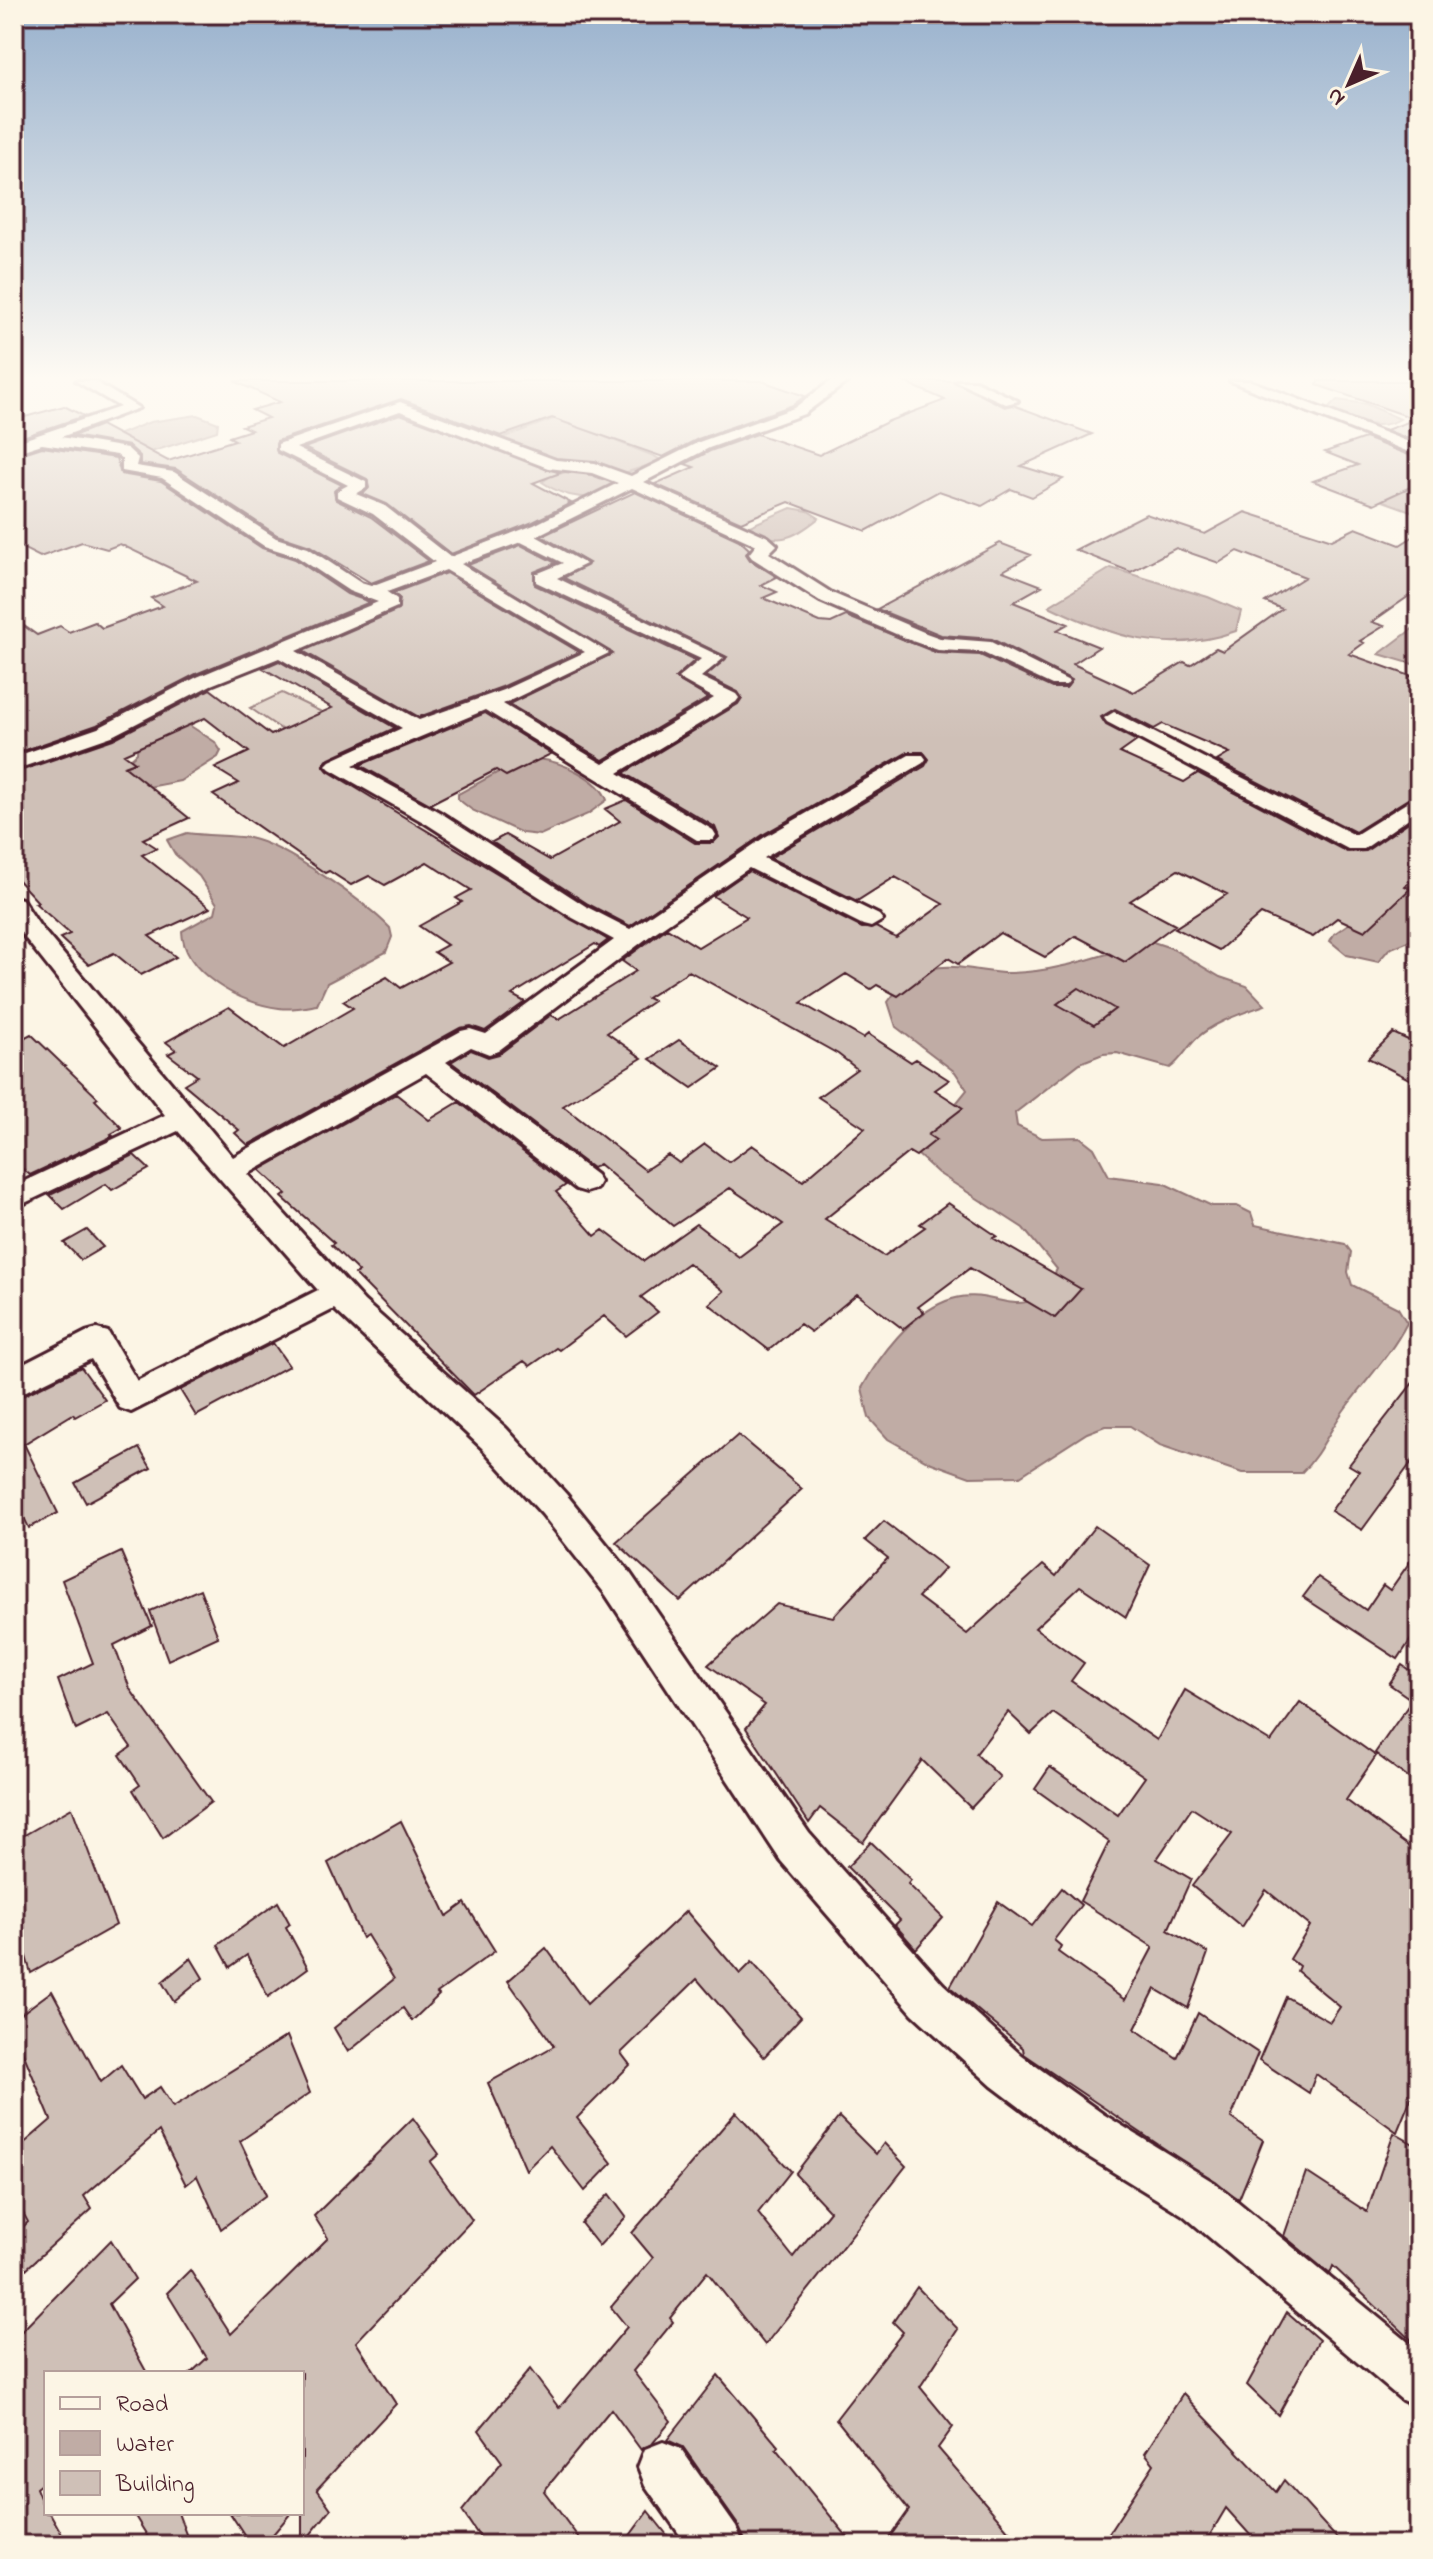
<svg xmlns="http://www.w3.org/2000/svg" width="1433" height="2559" font-family="'Indie Flower',sans-serif">
<rect width="100%" height="100%" fill="#fcf5e5"/>
<filter id="ink" filterUnits="userSpaceOnUse"><feTurbulence type="fractalNoise" baseFrequency=".0125" numOctaves="2"/><feDisplacementMap in="SourceGraphic" scale="16" xChannelSelector="R" yChannelSelector="G"/><feConvolveMatrix kernelMatrix="1 2 1 2 8 2 1 2 1" color-interpolation-filters="sRGB"/></filter>
<g filter="url(#ink)">
<polygon fill="#e2d5ca" stroke="#967a7a" stroke-width="2" points="282,693 328,715 287,733 250,708"/>
<g fill="#c0aca5" stroke="#917474" stroke-width="2">
<path d="M1337,400L1366,404L1400,419C1377,433 1349,419 1327,410Z"/>
<polygon points="197,415 218,423 217,431 151,452 118,444 115,436 150,422"/>
<polygon points="556,418 654,456 662,461 618,475 563,466 499,439"/>
<path d="M574,470L599,475L615,483C594,505 565,498 542,482L551,476Z"/>
<polygon points="1419,474 1419,514 1375,498"/>
<path d="M791,508L808,511L819,518C790,541 778,545 745,528Z"/>
<path d="M1111,568L1208,597L1241,611L1236,631C1167,656 1111,636 1049,606Z"/>
<polygon points="1419,624 1419,666 1379,654"/>
<polygon points="189,725 215,742 221,751 218,757 180,781 133,790 14,792 127,762 137,753 138,740"/>
<path d="M538,759C560,761 599,778 607,800L588,814L540,835L522,833L472,810L458,799V794L502,770Z"/>
<path d="M187,833C208,836 228,835 249,838C285,845 365,902 390,928L392,937L386,952L327,983L317,1005C305,1007 292,1010 279,1008C241,1004 183,973 182,931L215,913L217,904L199,876L175,854L167,840Z"/>
<polygon points="1419,885 1419,937 1389,949 1378,962 1347,955 1330,941 1334,934 1402,887"/>
<path d="M1150,941L1171,948L1220,977L1247,986L1265,1005C1243,1013 1213,1022 1196,1039C1186,1049 1182,1059 1170,1068L1117,1053L1103,1054L1080,1063L1015,1113L1017,1126L1042,1138L1080,1137L1094,1148L1109,1176L1163,1183L1212,1206H1237L1251,1213L1255,1225L1345,1244L1351,1252L1348,1272L1352,1285L1398,1308L1407,1323C1391,1354 1368,1378 1347,1406C1330,1428 1322,1453 1301,1473H1242L1160,1445L1130,1426H1105L1087,1433L1020,1476L970,1477L929,1462L888,1439L869,1418L862,1388C880,1355 909,1316 946,1301C995,1281 1027,1335 1057,1269L1023,1228L938,1173L917,1154L925,1129L954,1106L967,1090L955,1072L896,1027L888,1002C899,986 911,975 931,969C956,962 985,974 1011,973C1059,972 1104,954 1150,941Z"/>
</g>
<g fill="#cfc0b7" stroke="#4a1f2b" stroke-width="2" fill-rule="evenodd">
<polygon points="234,381 762,381 805,396 793,405 698,439 663,457 552,418 501,436 401,399 277,441 277,453 342,485 334,491 336,500 371,517 429,561 371,583 310,546 277,535 176,469 140,464 140,456 129,446 73,436 101,425 168,461 235,440 229,437 251,430 242,426 268,418 252,410 280,402"/>
<polygon points="902,381 953,381 1005,407 1013,405 1092,434 1021,466 1063,479 1032,497 1011,489 982,506 939,491 866,531 789,502 741,522 655,484 694,467 685,464 710,451 757,434 819,455 889,421 945,400"/>
<polygon points="1318,381 1419,381 1419,443 1386,430 1416,419 1317,385"/>
<polygon points="64,406 84,416 14,440 14,420"/>
<polygon points="400,414 560,473 533,483 571,503 533,522 451,554 387,504 363,494 369,488 367,479 304,448"/>
<polygon points="1365,438 1419,459 1419,483 1374,504 1313,481 1358,465 1325,452"/>
<polygon points="42,447 116,458 121,474 161,481 262,548 295,559 347,594 370,602 196,674 97,725 14,754 14,619 37,635 60,626 69,632 95,622 102,628 163,606 151,598 197,581 120,544 107,549 82,542 40,557 14,544 14,456"/>
<path d="M635,492L739,540L749,549L746,554L750,560L777,577L761,585L777,592L763,598L820,622L831,623L846,616L937,653L980,655L1052,688H1066L1072,680L992,639L941,635L877,609L1000,543L1031,555L1003,571L1042,586L1013,602L1068,624L1057,630L1099,647L1073,664L1134,692L1184,662L1190,665L1216,648L1223,651L1282,609L1265,602L1305,577L1238,551L1219,563L1176,548L1131,572L1075,550L1146,514L1205,534L1245,512L1332,540L1356,528L1400,545L1419,533V589L1372,622L1384,626L1360,641L1364,643L1349,654L1419,679V792L1355,832L1217,761L1230,753L1163,724L1154,729L1115,709L1101,717L1106,725L1137,741L1120,753L1184,782L1198,773L1347,852L1366,851L1419,815V874L1405,886L1410,889L1365,931L1337,918L1313,937L1261,914L1219,950L1175,928L1227,894L1178,870L1130,901L1175,925L1125,962L1076,936L1045,957L1000,933L958,964L948,958L898,996L877,985L871,989L846,974L801,1003L863,1038L868,1034L911,1062L916,1059L949,1080L935,1090L963,1108L928,1135L936,1140L916,1156L909,1152L825,1219L884,1256L925,1227L920,1224L948,1203L997,1236L993,1238L1081,1289L1055,1318L970,1268L918,1307L924,1312L903,1329L857,1294L811,1332L800,1324L769,1350L709,1304L724,1291L688,1263L641,1297L658,1312L626,1336L604,1316L559,1350L556,1348L530,1366L524,1361L474,1395L355,1274L359,1272L331,1245L334,1243L282,1197L286,1194L260,1170L396,1094L429,1120L459,1102L566,1185L556,1192L595,1236L603,1230L644,1261L696,1224L739,1257L783,1224L730,1188L673,1226L599,1164L592,1168L451,1062L471,1050L488,1057L499,1054L551,1015L559,1019L636,971L622,961L667,928L698,947L747,917L713,896L749,871L862,928L876,927L896,938L943,904L895,877L857,901L770,858L925,766L929,759L923,752H908L764,834L630,926L588,904L492,842L505,835L550,860L620,821L605,809L626,800L695,843H713L719,837L715,827L624,773L738,704L742,698L738,692L706,676L727,657L564,578L589,563L542,536ZM689,971L838,1054L857,1069L818,1097L865,1128L803,1181L752,1145L729,1162L705,1144L679,1163L668,1155L645,1170L563,1106L642,1058L607,1033L653,1001L647,998Z"/>
<polygon points="521,545 556,563 534,572 535,585 695,660 675,678 708,698 603,760 509,704 612,654 468,565"/>
<polygon points="446,573 579,652 502,687 419,717 303,651 398,610 400,599 393,593"/>
<polygon points="279,661 395,728 329,758 323,765 328,771 608,940 599,947 595,944 512,995 525,1002 485,1031 471,1026 460,1028 248,1145 235,1133 239,1130 184,1084 197,1076 168,1054 176,1050 166,1042 229,1007 284,1048 353,1008 343,1001 387,977 401,988 449,962 434,952 447,945 419,926 462,902 456,898 471,890 427,862 385,885 369,876 351,885 329,871 325,873 213,795 239,783 215,768 249,752 205,718 124,754 135,762 124,766 189,818 143,839 157,848 142,855 210,908 149,936 176,957 141,975 114,953 89,965 60,938 70,934 35,903 38,902 14,876 14,773 113,739 210,689 271,735 332,708 263,668"/>
<polygon points="485,713 551,754 506,776 496,770 430,804 360,765"/>
<polygon points="1079,988 1115,1009 1094,1025 1057,1004"/>
<polygon points="1393,1033 1419,1045 1419,1084 1368,1058"/>
<polygon points="31,1034 98,1098 95,1100 122,1128 111,1134 113,1136 30,1175 23,1169 14,1174 14,1043"/>
<polygon points="679,1040 721,1068 692,1088 650,1059"/>
<polygon points="134,1155 149,1169 112,1190 106,1184 64,1209 50,1195"/>
<polygon points="87,1230 103,1247 81,1260 64,1243"/>
<polygon points="273,1343 289,1366 196,1416 180,1390"/>
<polygon points="81,1367 105,1400 75,1417 73,1414 24,1444 58,1513 29,1528 14,1497 14,1400"/>
<polygon points="1419,1375 1419,1452 1362,1530 1331,1511 1359,1471 1349,1465"/>
<polygon points="738,1435 802,1489 680,1601 616,1542"/>
<polygon points="139,1448 151,1468 86,1503 75,1483"/>
<polygon points="884,1521 945,1568 918,1597 967,1634 1043,1565 1056,1576 1095,1526 1150,1565 1126,1617 1080,1586 1035,1628 1084,1663 1071,1681 1157,1740 1185,1690 1271,1742 1300,1702 1376,1756 1346,1800 1419,1854 1419,2079 1397,2132 1316,2074 1309,2093 1259,2060 1286,1997 1330,2022 1340,2007 1297,1971 1299,1966 1290,1959 1310,1926 1266,1890 1242,1927 1192,1886 1232,1834 1192,1808 1157,1859 1191,1879 1168,1930 1208,1953 1188,2008 1155,1989 1135,2029 1177,2058 1198,2013 1258,2053 1231,2118 1263,2140 1239,2199 1024,2054 1023,2048 950,1987 998,1902 1032,1926 1062,1888 1081,1905 1054,1940 1061,1946 1058,1952 1125,2000 1153,1947 1080,1901 1109,1842 1035,1789 1050,1767 1118,1815 1145,1777 1053,1713 1031,1734 1008,1712 976,1754 1000,1777 971,1808 922,1760 863,1842 820,1808 809,1823 746,1728 765,1705 708,1665 777,1604 833,1617 888,1558 865,1540"/>
<polygon points="1419,1549 1419,1627 1398,1659 1303,1597 1318,1577 1366,1610 1383,1585 1390,1590"/>
<polygon points="121,1552 152,1626 114,1645 130,1689 211,1802 163,1838 133,1790 140,1785 120,1755 131,1747 108,1714 76,1730 58,1680 93,1663 62,1580"/>
<polygon points="200,1589 218,1637 168,1660 150,1611"/>
<polygon points="1402,1665 1419,1677 1419,1786 1375,1753 1412,1700 1389,1684"/>
<polygon points="72,1808 116,1925 31,1973 14,1917 14,1841"/>
<polygon points="401,1821 447,1916 465,1903 495,1951 437,1993 439,1995 412,2021 403,2008 348,2052 334,2028 394,1979 367,1935 362,1938 328,1863"/>
<polygon points="871,1842 911,1880 908,1884 943,1918 916,1949 895,1925 900,1920 847,1867"/>
<polygon points="278,1902 290,1924 286,1927 308,1968 268,1997 247,1955 230,1967 218,1945"/>
<polygon points="686,1911 740,1974 752,1962 801,2017 764,2057 697,1979 621,2053 630,2065 577,2118 612,2163 585,2191 550,2146 526,2170 488,2083 554,2046 508,1981 546,1948 587,2004"/>
<polygon points="191,1958 203,1978 174,2002 162,1982"/>
<polygon points="52,1991 101,2082 121,2065 142,2099 160,2087 173,2107 287,2036 310,2093 240,2141 266,2195 221,2229 197,2176 186,2185 159,2131 84,2196 92,2209 14,2280 14,2235 28,2222 14,2196 14,2152 51,2120 14,2031 14,2019"/>
<polygon points="736,2112 791,2171 758,2213 793,2257 830,2211 795,2174 839,2117 876,2154 884,2143 906,2166 765,2345 707,2272 670,2318 673,2322 633,2371 671,2421 653,2443 641,2450 611,2409 544,2491 584,2545 485,2545 462,2511 502,2462 479,2430 530,2369 559,2408 627,2327 611,2307 653,2258 632,2233"/>
<polygon points="413,2118 439,2154 430,2162 472,2220 356,2342 396,2404 317,2489 331,2509 302,2545 302,2373 191,2373 207,2358 167,2293 190,2270 231,2334 328,2238 314,2216"/>
<polygon points="1394,2133 1419,2147 1419,2347 1333,2266 1330,2274 1284,2236 1306,2172 1367,2212"/>
<polygon points="609,2194 626,2217 599,2246 581,2223"/>
<polygon points="111,2240 135,2279 109,2304 147,2373 46,2373 46,2480 36,2488 46,2513 50,2513 68,2545 14,2545 14,2339"/>
<polygon points="917,2287 958,2329 920,2387 953,2427 938,2448 1021,2545 884,2545 909,2510 836,2419 903,2332 893,2322"/>
<polygon points="1287,2312 1319,2340 1278,2415 1247,2385"/>
<polygon points="718,2375 778,2446 776,2449 854,2545 747,2545 738,2525 683,2447 667,2440"/>
<polygon points="1183,2394 1276,2492 1284,2480 1343,2545 1259,2545 1226,2508 1204,2545 1101,2545 1154,2464 1145,2453"/>
<polygon points="648,2511 675,2545 623,2545"/>
<polygon points="133,2513 178,2513 190,2545 153,2545"/>
<polygon points="230,2513 291,2513 264,2545 251,2545"/>
</g>
<g fill="none" stroke-linecap="round" stroke-linejoin="round">
<g stroke="#4a1f2b" stroke-width="6">
<g id="minor">
<path d="M76,381H94L139,408L61,437L127,448L138,458L136,466L174,472L276,538L308,548L361,583L371,586L435,562L373,514L337,497V491L348,485L278,450V444L400,402L556,460L595,463L631,476L699,442L794,408L831,381H848L804,414L709,448L644,482L768,537L777,545L769,553L832,593L926,633L940,638L991,642L1069,681L1066,685H1052L981,652L938,650L912,641L820,601L752,558L749,554L756,545L632,488L536,536L586,564L557,578L724,658L701,677L736,694L739,698L736,702L618,773L713,830L716,835L713,840H697L485,710L353,765L441,813L587,907L630,929L765,837L909,755H923L926,759L923,763L764,858L879,915L883,920L871,927L863,925L749,868L654,933L498,1051L489,1054L471,1047L446,1062L596,1175L600,1182L596,1189L586,1192L576,1189L426,1073L248,1174L364,1301L506,1428L566,1494L630,1573L809,1833L943,1984L1022,2056L1103,2114L1215,2183L1419,2351V2408L1402,2400L1183,2215L1071,2146L992,2086L913,2014L781,1861L606,1595L542,1514L482,1448L334,1309L131,1412L120,1408L91,1359L14,1397V1369L86,1332L97,1329L108,1332L137,1381L318,1290L178,1131L14,1208V1186L165,1115L22,934L14,923V897L22,899L39,925L233,1157L461,1031L470,1029L486,1034L614,940L571,917L425,823L330,769L326,765L330,761L402,728L279,658L211,685L112,736L14,770V757L98,728L197,677L378,602L349,591L296,556L264,546L162,478L122,471V459L117,455L42,444L14,453V443L120,407ZM400,411L548,468L592,473L618,483L534,525L450,557L385,506L356,494L366,488V482L296,448ZM521,542L563,563L536,574V582L701,659L678,678L714,698L603,764L503,704L609,653L461,564ZM446,570L585,652L503,690L419,720L296,651L397,607V599L387,592Z"/>
<polygon points="956,381 976,381 1018,401 1006,404"/>
<polygon points="1230,381 1251,381 1419,446 1419,456"/>
<polygon points="1114,712 1355,835 1419,795 1419,811 1364,849 1348,849 1107,722 1104,718"/>
<polygon points="663,2442 681,2449 736,2527 744,2545 687,2545 645,2485 638,2467 645,2449"/>
</g>
</g>
<use href="#minor" fill="#fcf5e5" fill-rule="evenodd"/>
</g>
</g>
<linearGradient id="sky" x2="0" y2="1"><stop stop-color="#98b1cd"/><stop offset="0.51" stop-color="#fefaf3"/><stop offset="1" stop-color="#fefaf3" stop-opacity="0"/></linearGradient>
<rect width="1433" height="740" fill="url(#sky)"/>
<rect width="1433" height="2559" fill="none" stroke="#fcf5e5" stroke-width="48"/>
<rect x="24" y="24" width="1385" height="2511" fill="none" stroke="#4a1f2b" stroke-width="3" filter="url(#ink)"/>
<rect x="44" y="2371" width="260" height="144" fill="#fcf5e5" stroke="#b59f9b" stroke-width="2"/>
<rect x="60" y="2397" width="40" height="12" fill="#fcf5e5" stroke="#b59f9b" stroke-width="2"/>
<text x="116" y="2411" font-size="24" fill="#4a1f2b">Road</text>
<rect x="60" y="2431" width="40" height="24" fill="#c0aca5" stroke="#b59f9b" stroke-width="2"/>
<text x="116" y="2451" font-size="24" fill="#4a1f2b">Water</text>
<rect x="60" y="2471" width="40" height="24" fill="#cfc0b7" stroke="#b59f9b" stroke-width="2"/>
<text x="116" y="2491" font-size="24" fill="#4a1f2b">Building</text>
<g transform="translate(1349 84) rotate(225)" stroke="#fcf5e5" stroke-width="6" paint-order="stroke">
<path d="M0-6L14 30L0 20L-14 30Z" fill="#4a1f2b"/>
<text y="-12" font-size="22" font-weight="bold" text-anchor="middle" fill="#4a1f2b">N</text>
</g>
</svg>
